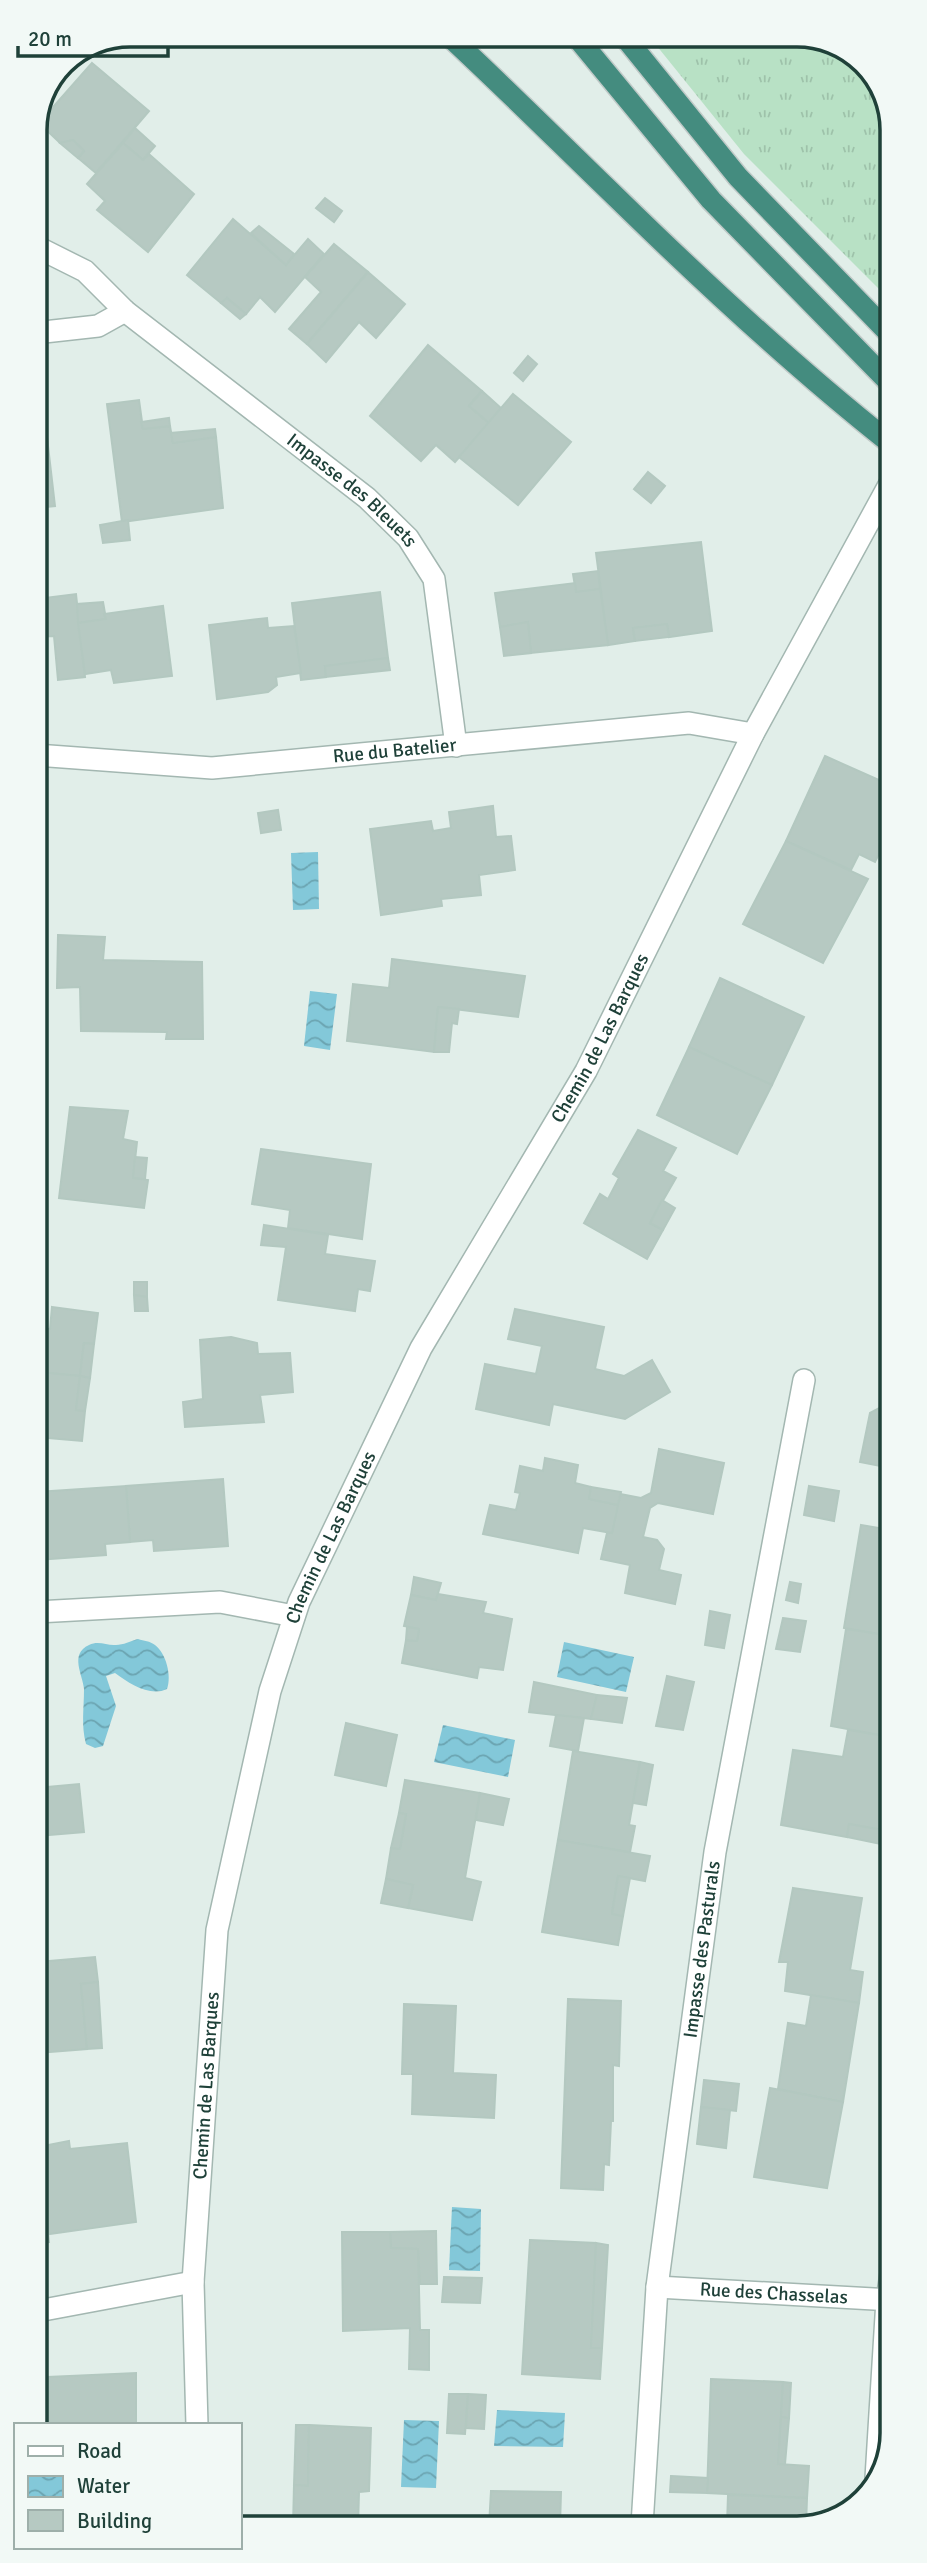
<svg xmlns="http://www.w3.org/2000/svg" width="927" height="2563" font-family="Signika,sans-serif">
<defs>
<pattern id="grass-tufts" width="24" height="20" patternUnits="userSpaceOnUse" patternTransform="scale(1.75)"><rect width="24" height="20" fill="#b8e1c5"/><path d="M3 7l-1-3M5 7V3M7 7l1-3M15 17l-1-3M17 17v-4M19 17l1-3" fill="none" stroke="#9ec2aa"/></pattern>
<pattern id="water-waves" width="16" height="10" patternUnits="userSpaceOnUse" patternTransform="scale(1.75)"><rect width="16" height="10" fill="#83c8d9"/><path d="M0 5q4-4 8 0t8 0" fill="none" stroke="#6ba4b1"/></pattern>
</defs>
<rect width="100%" height="100%" fill="#e1eee9"/>
<polygon fill="url(#grass-tufts)" points="648,35 803,35 859,58 889,105 889,299 744,154"/>
<g fill="url(#water-waves)">
<polygon points="318,852 319,909 293,910 291,853"/>
<polygon points="310,991 337,994 330,1050 304,1046"/>
<path d="M138,1639C144,1641 150,1641 155,1645C166,1653 172,1676 167,1689C150,1697 130,1684 115,1673L106,1676L116,1706L103,1746L95,1748L86,1744C81,1725 84,1709 84,1689C83,1675 69,1654 89,1645C99,1640 107,1646 116,1645C123,1645 131,1641 138,1639Z"/>
<polygon points="564,1642 634,1657 626,1692 557,1677"/>
<polygon points="443,1725 515,1740 508,1777 434,1762"/>
<polygon points="452,2207 481,2209 480,2271 449,2270"/>
<polygon points="497,2410 565,2413 563,2447 494,2446"/>
<polygon points="404,2420 439,2421 436,2488 401,2487"/>
</g>
<g fill="#b6c9c2" stroke="#b3c8c0" stroke-width="2">
<polygon points="92,63 149,111 96,173 78,158 84,151 73,140 60,143 39,123"/>
<polygon points="135,128 155,146 143,160 123,143"/>
<polygon points="73,140 84,151 78,158 60,143"/>
<polygon points="123,143 143,160 149,154 194,194 148,252 97,210 105,201 87,184"/>
<polygon points="325,198 342,211 334,222 316,208"/>
<polygon points="233,219 286,265 308,239 324,254 275,312 260,297 246,314 227,298 221,303 187,275"/>
<polygon points="259,226 294,254 286,265 251,233"/>
<polygon points="334,244 368,272 307,344 289,329 321,292 305,277"/>
<polygon points="368,272 405,304 376,338 359,322 326,362 307,344"/>
<polygon points="227,298 246,314 240,319 221,303"/>
<polygon points="428,345 482,391 469,406 489,423 455,462 436,445 421,461 370,416"/>
<polygon points="528,356 537,364 523,381 514,373"/>
<polygon points="482,391 501,408 489,423 469,406"/>
<polygon points="513,394 571,442 518,505 459,457"/>
<polygon points="139,400 143,429 170,426 173,443 216,437 223,508 122,522 107,404"/>
<polygon points="169,418 170,426 143,429 141,422"/>
<polygon points="45,420 55,506 36,508 36,422"/>
<polygon points="215,429 216,437 173,443 171,433"/>
<polygon points="648,472 665,486 651,503 634,489"/>
<polygon points="128,520 130,540 103,543 100,525"/>
<polygon points="701,542 712,631 669,637 667,624 633,628 635,641 608,645 596,553"/>
<polygon points="598,571 600,589 576,592 573,574"/>
<polygon points="575,583 576,592 600,589 608,645 531,653 528,622 500,627 495,593"/>
<polygon points="380,592 388,658 325,666 326,677 301,680 292,603"/>
<polygon points="76,594 85,677 58,680 54,636 39,637 36,599"/>
<polygon points="103,602 106,619 78,623 77,604"/>
<polygon points="163,606 172,676 114,683 111,670 85,674 78,623 106,619 104,614"/>
<polygon points="267,618 268,628 294,626 301,673 276,677 277,685 268,692 217,699 209,625"/>
<polygon points="528,622 531,653 504,656 500,627"/>
<polygon points="667,624 669,637 635,641 633,628"/>
<polygon points="388,658 390,670 326,677 325,666"/>
<polygon points="825,756 890,785 890,831 875,862 859,854 851,870 786,841"/>
<polygon points="493,806 496,837 511,836 515,870 479,875 481,895 441,899 442,906 381,915 370,829 431,821 433,831 451,828 449,812"/>
<polygon points="278,810 281,830 261,833 258,813"/>
<polygon points="786,841 868,879 823,963 743,924"/>
<polygon points="58,935 105,937 103,960 202,962 203,1039 166,1039 167,1032 81,1031 80,987 57,988"/>
<polygon points="392,959 525,976 518,1017 438,1007 434,1052 347,1041 353,984 389,988"/>
<polygon points="720,978 804,1017 772,1085 689,1047"/>
<polygon points="438,1007 459,1009 457,1024 452,1023 449,1052 434,1052"/>
<polygon points="689,1047 772,1085 737,1154 657,1115"/>
<polygon points="70,1107 128,1111 123,1139 137,1142 133,1178 148,1180 144,1208 59,1198"/>
<polygon points="638,1130 676,1148 663,1171 676,1178 650,1223 663,1230 647,1259 584,1223 600,1194 608,1199 619,1178 613,1174"/>
<polygon points="261,1149 371,1164 362,1239 288,1228 290,1210 252,1204"/>
<polygon points="135,1157 147,1158 145,1179 133,1178"/>
<polygon points="662,1200 675,1208 663,1230 650,1223"/>
<polygon points="264,1225 328,1235 325,1254 375,1261 370,1291 358,1289 355,1311 278,1300 286,1247 261,1245"/>
<polygon points="134,1282 147,1282 147,1297 134,1295"/>
<polygon points="134,1295 147,1297 148,1311 135,1311"/>
<polygon points="52,1307 98,1313 94,1344 84,1343 80,1376 37,1372 37,1328 50,1329"/>
<polygon points="515,1309 604,1327 595,1369 624,1376 652,1360 670,1392 625,1419 553,1404 549,1425 476,1409 485,1364 536,1374 542,1346 508,1339"/>
<polygon points="231,1337 257,1343 258,1354 290,1353 293,1392 260,1395 264,1422 185,1427 183,1402 203,1399 200,1340"/>
<polygon points="84,1343 94,1344 90,1378 80,1376"/>
<polygon points="37,1372 80,1376 76,1410 85,1411 82,1441 37,1437"/>
<polygon points="80,1376 90,1378 85,1411 76,1410"/>
<polygon points="891,1402 891,1468 860,1462 870,1413"/>
<polygon points="659,1449 724,1463 713,1514 658,1503 650,1508 643,1537 657,1540 664,1549 659,1570 681,1575 675,1604 625,1593 630,1565 601,1559 607,1533 612,1533 620,1494 641,1498 651,1493"/>
<polygon points="545,1458 578,1465 575,1483 591,1487 589,1499 618,1505 612,1533 583,1528 578,1553 483,1534 490,1505 516,1510 520,1493 515,1492 520,1466 543,1471"/>
<polygon points="223,1479 228,1546 154,1551 153,1540 130,1542 126,1486"/>
<polygon points="126,1486 130,1542 105,1544 106,1555 37,1560 37,1492"/>
<polygon points="809,1486 839,1491 834,1521 804,1515"/>
<polygon points="591,1487 621,1492 618,1505 589,1499"/>
<polygon points="861,1525 891,1530 891,1636 844,1628"/>
<polygon points="414,1577 441,1583 436,1600 411,1595"/>
<polygon points="790,1582 801,1584 798,1603 786,1600"/>
<polygon points="438,1594 486,1602 483,1613 512,1619 503,1670 479,1667 477,1678 402,1663 406,1640 417,1641 419,1629 404,1626 411,1595 436,1600"/>
<polygon points="710,1611 730,1615 724,1648 705,1645"/>
<polygon points="783,1618 806,1621 800,1652 776,1649"/>
<polygon points="407,1627 419,1629 417,1641 406,1640"/>
<polygon points="846,1629 891,1636 891,1737 831,1726"/>
<polygon points="667,1676 694,1682 683,1730 656,1726"/>
<polygon points="534,1682 597,1695 591,1719 529,1712"/>
<polygon points="597,1695 627,1698 622,1723 591,1719"/>
<polygon points="556,1715 584,1718 578,1751 550,1746"/>
<polygon points="346,1723 397,1735 386,1786 335,1775"/>
<polygon points="848,1730 891,1737 891,1811 888,1831 849,1824 847,1837 781,1825 793,1750 843,1757"/>
<polygon points="573,1751 640,1762 629,1825 635,1826 630,1852 558,1840"/>
<polygon points="640,1762 653,1765 646,1805 633,1803"/>
<polygon points="405,1780 480,1793 465,1878 481,1882 472,1920 408,1908 413,1885 386,1879 391,1848 400,1849 406,1814 399,1813"/>
<polygon points="79,1784 84,1832 38,1836 37,1788"/>
<polygon points="480,1793 509,1799 503,1825 476,1820"/>
<polygon points="399,1813 406,1814 400,1849 391,1848"/>
<polygon points="849,1824 888,1831 886,1845 847,1837"/>
<polygon points="558,1840 650,1856 645,1881 618,1876 612,1914 623,1916 618,1945 542,1932"/>
<polygon points="618,1876 630,1878 623,1916 612,1914"/>
<polygon points="386,1879 413,1885 408,1908 381,1903"/>
<polygon points="793,1888 862,1898 850,1970 863,1972 859,2003 785,1991 788,1962 779,1962"/>
<polygon points="95,1957 98,1982 81,1984 87,2049 38,2053 38,1962"/>
<polygon points="98,1982 102,2048 87,2049 81,1984"/>
<polygon points="811,1995 859,2003 843,2102 778,2089 788,2023 806,2026"/>
<polygon points="568,1999 621,2001 619,2066 613,2065 613,2121 611,2121 609,2165 604,2164 603,2190 561,2188"/>
<polygon points="404,2004 456,2006 453,2073 496,2075 494,2118 412,2114 413,2074 402,2074"/>
<polygon points="704,2080 739,2084 736,2111 701,2107"/>
<polygon points="770,2088 843,2102 827,2188 754,2177"/>
<polygon points="701,2107 730,2110 726,2148 697,2144"/>
<polygon points="69,2141 70,2149 127,2143 136,2222 49,2234 38,2147"/>
<polygon points="40,2157 49,2242 38,2243 38,2158"/>
<polygon points="436,2231 437,2284 420,2284 418,2249 391,2248 390,2232"/>
<polygon points="342,2232 390,2232 391,2248 418,2249 420,2330 429,2330 429,2370 409,2369 410,2328 343,2331"/>
<polygon points="530,2240 596,2243 591,2348 602,2348 600,2379 522,2374"/>
<polygon points="596,2243 608,2245 602,2348 591,2348"/>
<polygon points="444,2277 482,2278 480,2303 442,2302"/>
<polygon points="136,2373 136,2425 49,2425 48,2377"/>
<polygon points="711,2379 783,2382 778,2464 809,2466 807,2498 707,2493"/>
<polygon points="783,2382 791,2383 789,2418 781,2417"/>
<polygon points="449,2394 468,2394 465,2434 447,2433"/>
<polygon points="468,2394 486,2395 484,2429 466,2428"/>
<polygon points="781,2417 789,2418 785,2464 778,2464"/>
<polygon points="296,2425 309,2425 308,2486 294,2485"/>
<polygon points="309,2425 371,2428 369,2491 359,2492 358,2527 293,2527 294,2485 308,2486"/>
<polygon points="671,2476 708,2478 707,2493 670,2492"/>
<polygon points="491,2491 561,2492 560,2526 489,2526"/>
<polygon points="728,2495 807,2498 806,2525 727,2525"/>
</g>
<g fill="none" stroke-linecap="round" stroke-linejoin="round">
<g stroke="#a3b7b1" stroke-width="24">
<polyline id="service" points="37,1612 220,1602 294,1616"/>
</g>
<g stroke="#a3b7b1" stroke-width="24">
<g id="minor">
<path id="s1" d="M35,246L85,271L125,311L367,498L408,538L434,579L456,746"/>
<polyline points="35,333 98,326 125,311"/>
<path id="s2" d="M36,755L212,768L689,723L753,734"/>
<path id="s3" d="M657,2287L892,2300"/>
<polyline points="38,2311 193,2282"/>
<path id="s4" d="M197,2425L193,2282L217,1930L270,1691L299,1602L421,1348L586,1071L753,734L889,485"/>
<polyline points="876,2478 887,2300 892,2267"/>
<path id="s5" d="M642,2525L657,2287L715,1852L804,1380"/>
</g>
</g>
<g stroke="#c0cac8" stroke-width="24">
<g id="trunk">
<path d="M448,35C505,88 560,143 616,197C703,282 793,366 889,442"/>
<polyline points="575,35 711,200 889,382"/>
<polyline points="623,35 738,177 889,333"/>
</g>
</g>
<use href="#service" stroke="#fff" stroke-width="21"/>
<use href="#minor" stroke="#fff" stroke-width="21"/>
<use href="#trunk" stroke="#448c7f" stroke-width="21"/>
</g>
<g text-anchor="middle" dominant-baseline="central" stroke-width="5" stroke-linejoin="round" paint-order="stroke">
<g font-size="19" fill="#1f4139" stroke="#f2f9f6">
<text stroke="none"><textPath href="#s1" startOffset="402">Impasse des Bleuets</textPath></text>
<text stroke="none"><textPath href="#s2" startOffset="360">Rue du Batelier</textPath></text>
<text stroke="none"><textPath href="#s4" startOffset="1474">Chemin de Las Barques</textPath></text>
<text stroke="none"><textPath href="#s4" startOffset="906">Chemin de Las Barques</textPath></text>
<text stroke="none"><textPath href="#s5" startOffset="579">Impasse des Pasturals</textPath></text>
<text stroke="none"><textPath href="#s4" startOffset="340">Chemin de Las Barques</textPath></text>
<text stroke="none"><textPath href="#s3" startOffset="117">Rue des Chasselas</textPath></text>
</g>
</g>
<path d="M0 0H927V2563H0ZM130 47H797A83 83 0 0 1 880 130V2433A83 83 0 0 1 797 2516H130A83 83 0 0 1 47 2433V130A83 83 0 0 1 130 47Z" fill="#f2f9f6" fill-rule="evenodd"/>
<path fill="none" stroke="#1f4139" stroke-width="3.5" d="M130 47H797A83 83 0 0 1 880 130V2433A83 83 0 0 1 797 2516H130A83 83 0 0 1 47 2433V130A83 83 0 0 1 130 47Z"/>
<rect x="14" y="2423" width="228" height="126" fill="#f2f9f6" stroke="#9eafaa" stroke-width="2"/>
<rect x="28" y="2446" width="35" height="10" fill="#ffffff" stroke="#9eafaa" stroke-width="2"/>
<text x="77" y="2458" font-size="21" fill="#1f4139">Road</text>
<rect x="28" y="2476" width="35" height="21" fill="url(#water-waves)" stroke="#9eafaa" stroke-width="2"/>
<text x="77" y="2493" font-size="21" fill="#1f4139">Water</text>
<rect x="28" y="2510" width="35" height="21" fill="#b6c9c2" stroke="#9eafaa" stroke-width="2"/>
<text x="77" y="2528" font-size="21" fill="#1f4139">Building</text>
<path d="M18 46v10h150v-10" fill="none" stroke="#1f4139" stroke-width="3.5"/>
<text x="28" y="46" font-size="21" fill="#1f4139" stroke="#f2f9f6" stroke-width="5" paint-order="stroke">20 m</text>
</svg>
